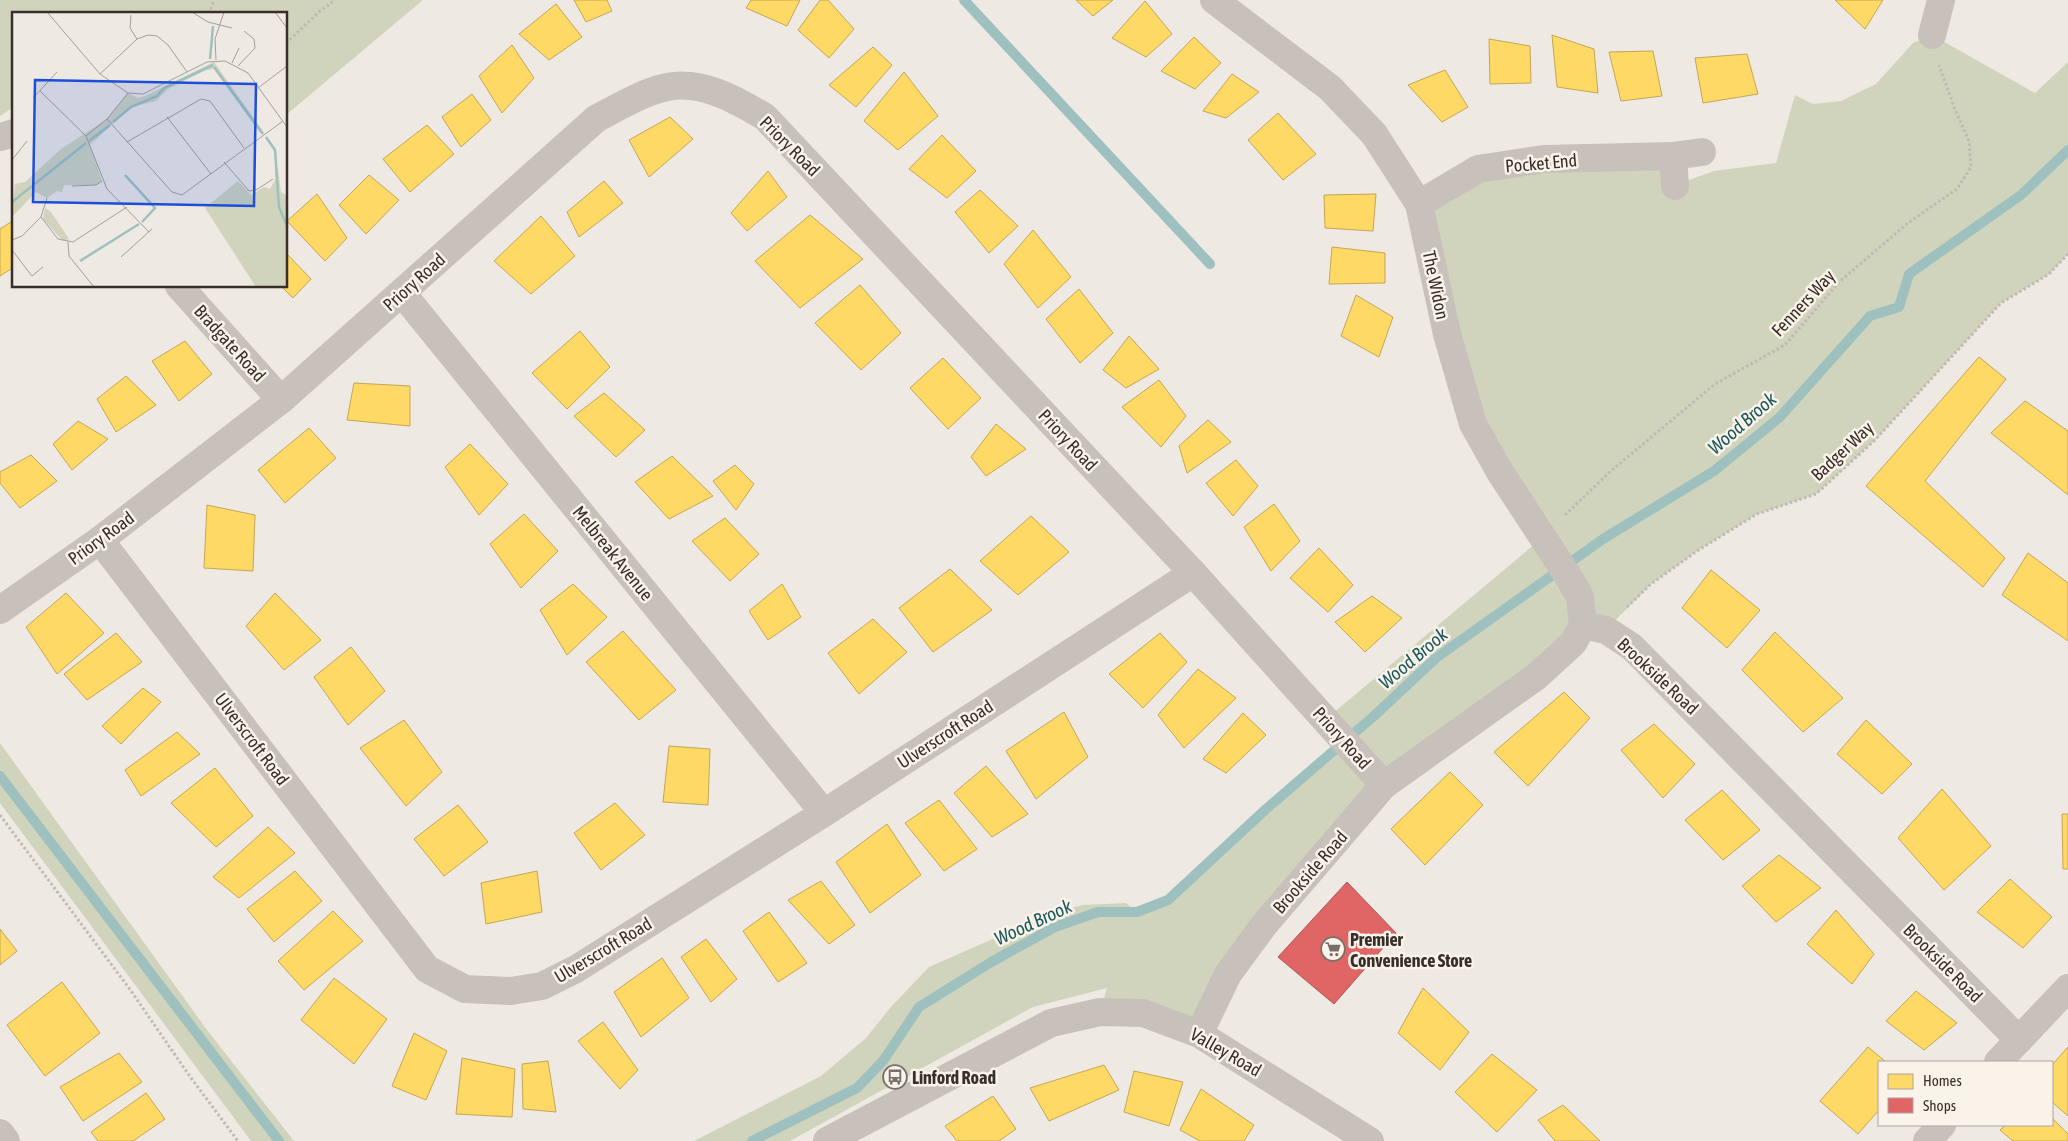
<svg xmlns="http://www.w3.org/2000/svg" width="2068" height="1141" font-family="'Asap Condensed',sans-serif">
<rect width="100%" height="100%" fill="#eee9e3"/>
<g fill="#d0d4bc">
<polygon points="0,0 423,0 286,115 286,14 14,14 14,107 0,116"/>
<polygon points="1932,35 2035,93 2068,62 2068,254 2049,274 2001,303 1875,440 1816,494 1757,514 1697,551 1651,584 1606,630 1583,625 1384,785 1199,1034 1100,1012 1107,988 1033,1007 790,1141 694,1141 821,1076 866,1038 890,1008 929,967 1050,914 1083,905 1126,903 1137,912 1168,900 1265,810 1345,741 1326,719 1542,538 1500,472 1419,204 1478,169 1673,156 1675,185 1714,171 1776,163 1795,95 1813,104 1841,101 1876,84 1913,43"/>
<polygon points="0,743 207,1030 294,1141 251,1141 0,803"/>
</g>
<g fill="#ffd966" stroke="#c4a654">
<polygon points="574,0 607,0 612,11 586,22"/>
<polygon points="751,0 800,0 787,26 746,8"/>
<polygon points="820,0 828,0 854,29 829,58 798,30"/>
<polygon points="1076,0 1113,0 1093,16"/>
<polygon points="1835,0 1883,0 1865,29"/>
<polygon points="1145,1 1172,34 1146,57 1112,38"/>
<polygon points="556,4 582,37 549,60 519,34"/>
<polygon points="1552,35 1594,49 1598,93 1557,87"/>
<polygon points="1194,37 1221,63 1195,89 1161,71"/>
<polygon points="1489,39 1530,46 1531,83 1490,84"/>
<polygon points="512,45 534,78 502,113 479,76"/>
<polygon points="873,47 892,65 856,107 829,85"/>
<polygon points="1653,51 1662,96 1621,101 1609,52"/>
<polygon points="1747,54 1758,94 1703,103 1695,58"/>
<polygon points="1445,70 1468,107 1442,122 1408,85"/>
<polygon points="904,72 938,116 898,150 864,121"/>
<polygon points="1232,74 1259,92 1226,118 1203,111"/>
<polygon points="472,94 491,120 461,147 442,117"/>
<polygon points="1278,113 1316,154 1283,180 1248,140"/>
<polygon points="670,117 693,139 649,177 629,140"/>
<polygon points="427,125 454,154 410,192 383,159"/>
<polygon points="942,135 976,171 947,198 909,169"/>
<polygon points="768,171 787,197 747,231 731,213"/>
<polygon points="369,175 399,200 366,234 339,205"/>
<polygon points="604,181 623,203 579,237 567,212"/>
<polygon points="980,190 1018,226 989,253 955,212"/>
<polygon points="317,194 347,238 325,261 287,221"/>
<polygon points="1376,194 1373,231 1325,228 1324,195"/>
<polygon points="810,215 863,259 800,308 755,261"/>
<polygon points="541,216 575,256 531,294 494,261"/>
<polygon points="14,220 14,267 0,276 0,229"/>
<polygon points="1033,230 1071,277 1038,308 1004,264"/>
<polygon points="1332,247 1385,253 1385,283 1329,284"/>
<polygon points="286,253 311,279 293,298 281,286 286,286"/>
<polygon points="860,285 901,333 861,370 815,323"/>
<polygon points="1079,289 1113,333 1080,363 1046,319"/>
<polygon points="1356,295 1393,317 1379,357 1341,336"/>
<polygon points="580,331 610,367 567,409 532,373"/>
<polygon points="1129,336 1159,369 1126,388 1103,370"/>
<polygon points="185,341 212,374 179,401 152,361"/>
<polygon points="1979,357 2006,379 1925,481 2005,558 1983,587 1866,486"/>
<polygon points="943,358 981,398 948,429 910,388"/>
<polygon points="126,376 156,405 116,432 97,399"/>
<polygon points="1159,380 1186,416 1161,447 1122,407"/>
<polygon points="354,383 410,386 410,426 347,420"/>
<polygon points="604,393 645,430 616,457 574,416"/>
<polygon points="2025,401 2068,431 2068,495 1991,433"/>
<polygon points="1208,420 1231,442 1187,473 1179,446"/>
<polygon points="78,421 108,439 72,470 53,444"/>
<polygon points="996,424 1026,449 986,476 971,457"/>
<polygon points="309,428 336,458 285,503 258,470"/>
<polygon points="470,444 508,484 479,515 445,467"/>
<polygon points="31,455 57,481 20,508 0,483 0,472"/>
<polygon points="672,456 713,496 669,519 635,482"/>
<polygon points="1236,460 1258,486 1233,516 1206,483"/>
<polygon points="735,465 754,484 736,510 713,481"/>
<polygon points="1274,504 1300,541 1271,571 1244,527"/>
<polygon points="207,505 255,515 253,571 204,568"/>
<polygon points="524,514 558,551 521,588 490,544"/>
<polygon points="1031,516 1069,552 1018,595 980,561"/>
<polygon points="725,518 759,554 730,581 692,541"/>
<polygon points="1319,548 1353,585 1328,612 1290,578"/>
<polygon points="2028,553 2068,583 2068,641 2002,595"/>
<polygon points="950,569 992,610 933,652 899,608"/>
<polygon points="1711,570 1760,610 1727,648 1682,608"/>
<polygon points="573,584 607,617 567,655 540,610"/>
<polygon points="782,584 801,617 768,640 749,611"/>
<polygon points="66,593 104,633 57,674 26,627"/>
<polygon points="275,593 321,640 284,670 246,626"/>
<polygon points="1372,596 1402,618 1365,652 1335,622"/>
<polygon points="873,619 907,652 859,694 828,653"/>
<polygon points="623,631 676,690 639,720 586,662"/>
<polygon points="1775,632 1843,698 1803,732 1742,670"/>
<polygon points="116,633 142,662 87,700 64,674"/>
<polygon points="1160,633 1187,662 1143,708 1109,674"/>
<polygon points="351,647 385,691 348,725 314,677"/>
<polygon points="1198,669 1236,698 1184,748 1158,715"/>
<polygon points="143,688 161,702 121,744 102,726"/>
<polygon points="1564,692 1590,718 1528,786 1494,752"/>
<polygon points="1064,712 1088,757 1036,799 1006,751"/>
<polygon points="1243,713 1266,735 1226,773 1203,759"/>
<polygon points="404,720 442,772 406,806 360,748"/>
<polygon points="1866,720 1912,764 1882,794 1837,754"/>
<polygon points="1654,724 1695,764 1663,798 1621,750"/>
<polygon points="177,732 200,754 141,796 125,770"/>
<polygon points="669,746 710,749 708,805 663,802"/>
<polygon points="986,766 1028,814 992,837 954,793"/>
<polygon points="215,768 253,816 216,847 171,803"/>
<polygon points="1450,772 1483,805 1425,865 1391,829"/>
<polygon points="1942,789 1991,846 1944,890 1898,838"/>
<polygon points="1722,790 1760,830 1723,860 1685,820"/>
<polygon points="939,800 977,849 944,871 905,823"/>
<polygon points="615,803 645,835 601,870 574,833"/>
<polygon points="458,805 488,842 444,876 414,839"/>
<polygon points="2062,814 2068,814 2068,869 2063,869"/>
<polygon points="887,824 921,875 870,913 836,862"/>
<polygon points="268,827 295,853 239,898 213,877"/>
<polygon points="1779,855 1821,888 1776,922 1742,886"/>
<polygon points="295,871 322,901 274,942 247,909"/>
<polygon points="537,871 542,912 486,924 481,883"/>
<polygon points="2010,879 2052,917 2023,948 1977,912"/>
<polygon points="821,881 855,925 829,944 788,900"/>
<polygon points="1836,910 1874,954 1852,984 1807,944"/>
<polygon points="333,911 363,941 304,990 278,961"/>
<polygon points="769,912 807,963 778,982 743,931"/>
<polygon points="0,929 17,951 0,965"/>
<polygon points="706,939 737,979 711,1002 681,957"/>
<polygon points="662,958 689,998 641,1037 614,992"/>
<polygon points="334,978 387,1019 354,1064 301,1020"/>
<polygon points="62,982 100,1033 45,1076 7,1025"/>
<polygon points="1423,988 1469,1032 1440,1070 1398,1033"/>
<polygon points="1916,991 1957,1023 1924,1050 1886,1021"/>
<polygon points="603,1022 638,1070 620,1089 578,1041"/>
<polygon points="414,1033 447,1051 426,1100 392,1086"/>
<polygon points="1868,1047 1886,1062 1879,1062 1879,1110 1858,1134 1820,1101"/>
<polygon points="2068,1047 2068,1116 2052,1102 2052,1065"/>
<polygon points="119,1053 142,1082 83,1121 60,1087"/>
<polygon points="1492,1054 1537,1090 1497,1132 1455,1092"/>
<polygon points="462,1058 515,1069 512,1117 456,1114"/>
<polygon points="548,1061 556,1112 523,1109 522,1064"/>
<polygon points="1104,1065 1119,1090 1049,1121 1030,1088"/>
<polygon points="1134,1071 1183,1082 1169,1126 1124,1112"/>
<polygon points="1201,1089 1254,1125 1244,1141 1200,1141 1180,1130"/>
<polygon points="146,1093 165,1119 133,1141 98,1141 91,1132"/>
<polygon points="993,1096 1016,1129 999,1141 957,1141 945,1126"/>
<polygon points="1563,1105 1600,1141 1555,1141 1538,1120"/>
<polygon points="2052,1118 2068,1134 2068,1141 2013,1141 2000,1130 2006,1125 2052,1125"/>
</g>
<polygon fill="#e06666" stroke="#ae5554" points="1347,882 1396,933 1334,1004 1278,957"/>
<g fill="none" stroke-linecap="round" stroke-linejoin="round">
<g stroke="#9ec1c0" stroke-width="10">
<polyline points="964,0 1210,264"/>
<polyline points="0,776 279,1141"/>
<polyline points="752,1141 857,1088 883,1061 919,1007 993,961 1055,927 1098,912 1137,912 1168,900 1265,810 1374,716 1436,658 1603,539 1714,471 1780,417 1870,316 1899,307 1909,274 2021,195 2068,150"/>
</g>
<g stroke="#c0b9b4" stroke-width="3" stroke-dasharray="2.5 2.5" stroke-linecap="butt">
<polyline points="209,14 214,0"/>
<polyline points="286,43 320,11 335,0"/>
<polyline points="1565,515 1612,470 1715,384 1785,345 1839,282 1908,223 1957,189 1971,167 1969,141 1954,107 1939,65"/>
<polyline points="1627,607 1651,584 1697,551 1757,514 1816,494 1875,440 2001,303 2049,274 2068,254"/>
<polyline points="0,815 129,988 191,1078 238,1141"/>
</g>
<g stroke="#c8c1bb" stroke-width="28">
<polyline points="1214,0 1330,88 1374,134 1419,204 1447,334 1473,424 1500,472 1568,576 1580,597 1583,625"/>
<polyline points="1932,35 1941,0"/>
<polyline points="0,137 14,133"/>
<polyline points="1673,156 1675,186"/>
<polyline points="1419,204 1478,169 1544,159 1673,156 1702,152"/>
<polyline points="179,286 281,400"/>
<polyline points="402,293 824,813"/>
<polyline points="100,540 427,969 465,989 511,991 542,986 576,969 824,813 1193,573"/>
<path d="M0,610L100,540L281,400L597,118C619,107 643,92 667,87C702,80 736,100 765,117L1193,573L1384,785"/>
<polyline points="1583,625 1606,630 1632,647 2019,1040"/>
<polyline points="1199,1034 1228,974 1264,925 1384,785 1537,676 1573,643 1583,625"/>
<polyline points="1998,1062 2068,988"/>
<polyline points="0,1133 6,1141"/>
<polyline points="827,1141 1051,1023 1100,1012 1143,1013 1199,1034 1370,1141"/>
<polyline points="1927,1141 1942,1125"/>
</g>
</g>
<defs>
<g id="supermarket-ring" transform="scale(1.25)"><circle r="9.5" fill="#faf3ea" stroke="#786f6a" stroke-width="1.5"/><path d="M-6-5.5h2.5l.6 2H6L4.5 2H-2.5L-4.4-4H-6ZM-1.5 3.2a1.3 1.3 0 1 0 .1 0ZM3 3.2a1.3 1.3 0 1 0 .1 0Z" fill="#786f6a"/></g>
<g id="bus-ring" transform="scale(1.25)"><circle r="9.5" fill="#faf3ea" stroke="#786f6a" stroke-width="1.5"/><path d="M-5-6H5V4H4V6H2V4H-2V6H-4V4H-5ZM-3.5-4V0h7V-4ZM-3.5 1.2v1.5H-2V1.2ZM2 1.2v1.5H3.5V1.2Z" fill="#786f6a"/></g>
</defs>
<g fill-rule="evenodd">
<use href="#supermarket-ring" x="1333" y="949"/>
<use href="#bus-ring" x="895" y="1077"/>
</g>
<g text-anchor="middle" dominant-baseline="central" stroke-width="5" stroke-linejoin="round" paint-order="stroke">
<g font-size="18" fill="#392e29" stroke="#faf3ea">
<text transform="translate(790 146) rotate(45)">Priory Road</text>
<text transform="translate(1541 163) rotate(-5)">Pocket End</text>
<text transform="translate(414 282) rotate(-42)">Priory Road</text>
<text transform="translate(1436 285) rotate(78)">The Widon</text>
<text transform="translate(1803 303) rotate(-47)">Fenners Way</text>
<text transform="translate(230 343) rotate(48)">Bradgate Road</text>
<text transform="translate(1068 440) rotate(47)">Priory Road</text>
<text transform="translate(1842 451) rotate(-43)">Badger Way</text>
<text transform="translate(101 538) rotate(-36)">Priory Road</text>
<text transform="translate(613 553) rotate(51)">Melbreak Avenue</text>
<text transform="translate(1658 676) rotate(43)">Brookside Road</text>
<text transform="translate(945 734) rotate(-33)">Ulverscroft Road</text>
<text transform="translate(1342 738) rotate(48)">Priory Road</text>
<text transform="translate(252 739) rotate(53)">Ulverscroft Road</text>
<text transform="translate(1310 872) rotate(-49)">Brookside Road</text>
<text transform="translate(603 950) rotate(-31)">Ulverscroft Road</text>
<text transform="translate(1943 963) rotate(45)">Brookside Road</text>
<text transform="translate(1226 1052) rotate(30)">Valley Road</text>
</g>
<g font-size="18" font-weight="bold" fill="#392e29" stroke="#faf3ea" text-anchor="start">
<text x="1350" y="939">Premier<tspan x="1350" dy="21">Convenience Store</tspan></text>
<text x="912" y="1077">Linford Road</text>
</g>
<g font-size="19" font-style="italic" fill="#1d595c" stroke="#faf3ea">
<text transform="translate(1742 423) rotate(-41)">Wood Brook</text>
<text transform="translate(1413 658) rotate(-40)">Wood Brook</text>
<text transform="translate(1033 922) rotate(-25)">Wood Brook</text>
</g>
</g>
<g transform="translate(12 12)">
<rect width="275" height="275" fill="#eee9e3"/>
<path d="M202,50L251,119L248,121L202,57L194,58L156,77L144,89L119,95L78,133L90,169L84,173H52L50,180L45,179L35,186L24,180L0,205L3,172L13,170L49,137L95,107L116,81L126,86L133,84ZM263,157H266L269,180L275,184V275H244L193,196L226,169L239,183L252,175L258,177L263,168ZM33,196L39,200L57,227L51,229L31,207Z" fill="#d0d4bc"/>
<path fill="none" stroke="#9ec1c0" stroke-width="2.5" d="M198,47L201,14M202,55L251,122M101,110L119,95L145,84L152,76L201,53M254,125L263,138L267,195L275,214M77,129L98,113M113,163L143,196L130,210M0,190L74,131M68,249L127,212"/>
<path fill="none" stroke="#a69e99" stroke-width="1" d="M35,0L88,62L116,81L131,82L195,50L213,49L236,61L275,115M180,0L196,10L220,16M263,0L275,16M119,3L118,16L125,27M204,48L203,27L212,0M220,51L227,36M226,54L243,36L242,27L232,19M88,62L125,27L136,23L145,24L156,33L175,60M246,76L275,54M28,79L74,124M21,86L45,60M155,105L199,162M95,107L160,180L170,183L271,109M74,124L95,177L137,220M74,124L95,107L116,81M115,130L189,87L198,89L232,136M0,148L15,129M212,150L237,179L244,178L261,167M60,174L84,173L90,169M29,205L46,227L61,230L115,195M29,205L35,186M0,228L10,224L29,205M56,230L57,244L82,275M0,238L20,264L31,255M109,245L140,217"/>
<path fill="#1d4ed8" fill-opacity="0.15" stroke="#1d4ed8" stroke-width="2.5" d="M23,68L244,72L242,194L21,190Z"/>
<rect width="275" height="275" fill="none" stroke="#392e29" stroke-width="2.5"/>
</g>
<rect x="1878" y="1061" width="175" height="65" fill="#faf3ea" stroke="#ada49d"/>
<rect x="1888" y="1074" width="25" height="15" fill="#ffd966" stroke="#ada49d"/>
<text x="1923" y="1086" font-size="15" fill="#392e29">Homes</text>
<rect x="1888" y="1098" width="25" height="15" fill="#e06666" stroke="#ada49d"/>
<text x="1923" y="1111" font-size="15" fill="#392e29">Shops</text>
</svg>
